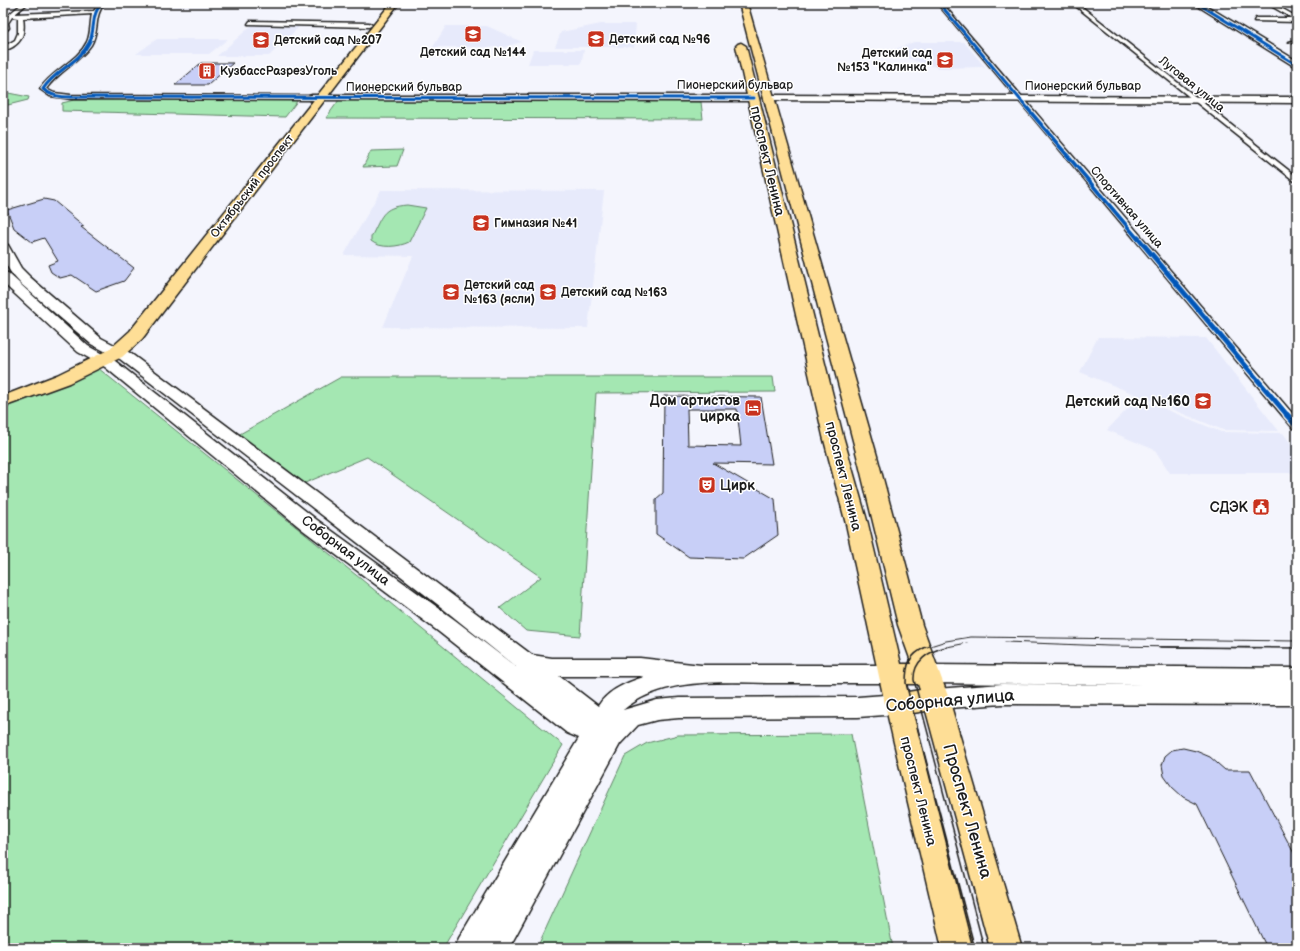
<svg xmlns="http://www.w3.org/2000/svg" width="1300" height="951" viewBox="0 0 1300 951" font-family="'Balsamiq Sans',sans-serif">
<rect width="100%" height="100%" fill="#f4f5fd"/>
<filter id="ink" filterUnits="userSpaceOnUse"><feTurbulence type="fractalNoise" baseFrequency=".025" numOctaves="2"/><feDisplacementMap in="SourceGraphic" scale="8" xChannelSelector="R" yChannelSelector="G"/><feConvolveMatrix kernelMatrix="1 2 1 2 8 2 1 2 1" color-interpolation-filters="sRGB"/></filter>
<g filter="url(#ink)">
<!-- built -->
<path fill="#e7eafb" d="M601,24h35l-2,23h-79l6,-15z
M251,26l48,1 -30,29h-52z
M446,26h41l35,16 -18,5h-71z
M157,39h71l-19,15h-73z
M914,42h50l21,25 -46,1 -52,-16z
M533,50h51l-3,14h-53z
M381,190l223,1 -16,137 -205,-1 30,-71 -69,-1z
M1098,337l108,1 73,93 -56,-1 -143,-58z
M1138,398l83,34 62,1 14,19v21h-127l-15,-23 -48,-20z"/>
<!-- green -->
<path fill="#a4e7b2" stroke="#608267" d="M3,92l26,5 -1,3 -20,5 -5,-2z
M74,100h224l-13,17 -223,-6v-8z
M339,100l362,2 2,17 -377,-1z
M403,150l-6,16 -34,1 8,-16z
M407,205l19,3 -17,34c-10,5 -29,7 -38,-1v-4c11,-20 10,-30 36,-32z
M98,368l263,211 202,166 -120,203h-440v-540z
M341,377h432l2,15 -179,1 -16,243 -54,-5 -26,-23 41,-31 -174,-120 -62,26 -67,-48z
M851,734l42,214h-356l88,-192 22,-13 31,-8z"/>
<!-- building -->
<path fill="#c8cff7" stroke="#1c1c1c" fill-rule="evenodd" d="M201,63h32l-25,22h-33z
M44,199l10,2 30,25 -3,1 53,41 -10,13 -28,10 -24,-16 -12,3 -9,-6 -3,-7 10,-4 -14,-23 -12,4 -18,-14 -7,-18z
M664,396l97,1 11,67 -59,-1 62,36 3,36 -35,24 -54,-2 -33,-23v-35l7,-6zM687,409h50l4,37 -53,-1z
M1183,748l13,3 14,6 15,13h25l47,89v89h-30l-70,-144 -14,-7 -11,-10 -8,-11 -2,-11 3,-9 7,-6z"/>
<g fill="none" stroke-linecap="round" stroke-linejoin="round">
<!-- street casing -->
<g stroke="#1c1c1c" stroke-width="3">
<path id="street" d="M23,3h5l-13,11 79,-3 6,-8h5c-12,13 -5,27 -14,42 -12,18 -33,26 -45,44l8,4 17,2 241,1 3,2 -3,2 -241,-1 -21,-3 -10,-7c12,-19 38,-28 47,-47 4,-9 3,-19 5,-28l-69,4c3,18 -3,28 -20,33v-4l12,-7 3,-7v-15l-6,-1 -4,6 1,5 -6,5c0,-17 8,-20 20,-30z
M937,3h5l355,416v10l-4,-1z
M1072,3h5l220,174v6z
M1266,3h6l25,14v5l-43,-1 2,-3h36z
M250,21l119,2 3,2 -3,2 -121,-3z
M1297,40v4l-8,-2z"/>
</g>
<!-- secondary casing -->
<g stroke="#1c1c1c" stroke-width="3">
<path id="secondary" d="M1193,3h9l95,58v7z
M312,95h442l5,3 -5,3 -445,-1 -2,-2 2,-2z
M769,95l528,2v6l-531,-3 -2,-2z
M3,244l5,1 13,23 10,10 70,60 29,15 402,302 20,3h88l61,7h190l8,3 3,6 -3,6 -8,3c-38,0 -75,0 -113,0 -51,0 -113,-8 -155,27l34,-10 22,-2 179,-1 40,-3 8,3 4,7 -4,7 -8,3 -40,3 -179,1 -22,2 -19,5 -18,19 -111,204h-54l4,-10 120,-200 -12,-5 -128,-101 -136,-102 -198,-163 -27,-15 -75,-69v-11l5,1 80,73 27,15 202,159 138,100 61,47 -75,-60 -321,-248 -29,-15 -70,-60c-13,-14 -18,-20 -18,-40zM559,676h81l4,1c-17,5 -36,13 -46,29z
M928,665l369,3v37l-295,-1 -66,5 -8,-3 -3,-7 3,-7 8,-3 66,-5 139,1 -213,-2 -8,-3 -3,-6 3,-6z"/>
</g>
<!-- primary casing -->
<g stroke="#1c1c1c" stroke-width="3">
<path id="primary" d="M391,3h8l-257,336 -20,18 -53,26 -66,24v-11l54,-21 53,-26 20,-18z
M739,3h8l130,453 45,169 27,74 73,249h-32l-64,-237 -13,2 61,235h-32l-57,-244 -39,-180 -23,-88 -87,-390 2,-2 3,-1 5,3 97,390 25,88 33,140h11l-14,-39 -41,-169zM906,684h12l2,6 -12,2z"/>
</g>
<!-- street -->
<use href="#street" fill="#fff" fill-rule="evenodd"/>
<!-- secondary -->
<use href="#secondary" fill="#fff" fill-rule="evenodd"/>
<!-- primary -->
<use href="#primary" fill="#fede96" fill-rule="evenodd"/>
<!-- tram-far1 -->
<path stroke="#1c1c1c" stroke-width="1" d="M1005,642l104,4 145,2
M924,648l22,-7 25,-4 326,4
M942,648l25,-5"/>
<!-- tram -->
<path stroke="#1c1c1c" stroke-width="1.5" d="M926,647c-17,8 -20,17 -20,36l67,265
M946,647c-17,4 -33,14 -32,33l70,268
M1160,647l137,1"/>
<!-- cycleway-far3 casing -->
<g stroke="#fff" stroke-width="4">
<path id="cycleway-far3" d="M103,3c-13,10 -7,27 -14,40 -10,20 -34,27 -46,46 8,7 17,8 28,8l683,1
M939,3l85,101
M1197,3l100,62"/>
</g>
<!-- cycleway-far2 casing -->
<g stroke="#fff" stroke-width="5">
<path id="cycleway-far2" d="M1023,103l115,136"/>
</g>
<!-- cycleway-far1 casing -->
<g stroke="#fff" stroke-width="7">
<path id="cycleway-far1" d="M1138,238l150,178"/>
</g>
<!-- cycleway casing -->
<g stroke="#fff" stroke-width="9">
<path id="cycleway" d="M1287,415l10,11"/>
</g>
<!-- cycleway-far3 -->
<use href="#cycleway-far3" stroke="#0057b8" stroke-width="3"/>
<!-- cycleway-far2 -->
<use href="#cycleway-far2" stroke="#0057b8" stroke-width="3.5"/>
<!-- cycleway-far1 -->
<use href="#cycleway-far1" stroke="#0057b8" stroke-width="5"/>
<!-- cycleway -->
<use href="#cycleway" stroke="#0057b8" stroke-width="6"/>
</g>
</g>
<!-- icons -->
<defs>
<g id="school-square" transform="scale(0.9)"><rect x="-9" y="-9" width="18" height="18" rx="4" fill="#c8321e" stroke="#fff"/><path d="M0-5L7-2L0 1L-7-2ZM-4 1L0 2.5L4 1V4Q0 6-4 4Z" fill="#fff"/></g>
<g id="building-square" transform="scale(0.9)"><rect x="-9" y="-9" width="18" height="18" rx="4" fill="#c8321e" stroke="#fff"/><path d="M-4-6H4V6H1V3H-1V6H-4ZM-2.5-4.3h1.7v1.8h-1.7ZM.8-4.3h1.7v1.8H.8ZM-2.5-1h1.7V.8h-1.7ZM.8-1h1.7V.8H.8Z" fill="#fff"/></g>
<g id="hotel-square" transform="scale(0.9)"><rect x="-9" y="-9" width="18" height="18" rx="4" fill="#c8321e" stroke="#fff"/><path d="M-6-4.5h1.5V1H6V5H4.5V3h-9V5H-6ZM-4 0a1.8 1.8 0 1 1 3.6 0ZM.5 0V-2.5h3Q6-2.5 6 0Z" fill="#fff"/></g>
<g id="theatre-square" transform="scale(0.9)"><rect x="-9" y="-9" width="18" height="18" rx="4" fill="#c8321e" stroke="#fff"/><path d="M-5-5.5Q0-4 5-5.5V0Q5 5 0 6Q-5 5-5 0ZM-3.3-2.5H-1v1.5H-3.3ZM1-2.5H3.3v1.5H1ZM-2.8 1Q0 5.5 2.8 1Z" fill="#fff"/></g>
<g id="civic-square" transform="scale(0.9)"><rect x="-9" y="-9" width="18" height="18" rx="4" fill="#c8321e" stroke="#fff"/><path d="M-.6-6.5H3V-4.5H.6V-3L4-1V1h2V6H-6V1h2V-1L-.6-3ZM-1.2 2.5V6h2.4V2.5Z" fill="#fff"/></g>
</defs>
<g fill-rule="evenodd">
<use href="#school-square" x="473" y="34"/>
<use href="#school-square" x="596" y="39"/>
<use href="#school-square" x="261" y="40"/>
<use href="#school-square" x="945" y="60"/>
<use href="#building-square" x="207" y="71"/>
<use href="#school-square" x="481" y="223"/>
<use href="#school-square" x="451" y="292"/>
<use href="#school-square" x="548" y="292"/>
<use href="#school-square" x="1203" y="401"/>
<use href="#hotel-square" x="753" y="408"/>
<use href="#theatre-square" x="707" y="485"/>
<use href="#civic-square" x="1261" y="507"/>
</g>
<g text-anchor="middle" stroke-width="3" stroke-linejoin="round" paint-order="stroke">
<!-- far-poi labels -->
<g font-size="12" font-weight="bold" fill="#1c1c1c" stroke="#fff" text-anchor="start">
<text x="609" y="43">Детский сад №96</text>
<text x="274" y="44">Детский сад №207</text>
<text x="473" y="56" text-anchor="middle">Детский сад №144</text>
<text x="932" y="57" text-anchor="end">Детский сад<tspan x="932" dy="14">№153 "Калинка"</tspan></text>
<text x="220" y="75">КузбассРазрезУголь</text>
<text x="494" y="227">Гимназия №41</text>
<text x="464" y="289">Детский сад<tspan x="464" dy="14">№163 (ясли)</tspan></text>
<text x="561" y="296">Детский сад №163</text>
</g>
<!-- far-street labels -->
<g font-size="12" fill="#1c1c1c" stroke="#fff">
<text transform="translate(1192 84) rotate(39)" y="4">Луговая улица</text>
<text x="735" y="89">Пионерский бульвар</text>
<text x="1083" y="90">Пионерский бульвар</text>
<text x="404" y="91">Пионерский бульвар</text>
<text transform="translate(252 186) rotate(-52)" y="4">Октябрьский проспект</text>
<text transform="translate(1127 207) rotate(49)" y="4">Спортивная улица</text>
</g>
<!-- street labels -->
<g font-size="14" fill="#1c1c1c" stroke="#fff">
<text transform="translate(768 161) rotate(77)" y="5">проспект Ленина</text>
<text transform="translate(844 476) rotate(76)" y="5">проспект Ленина</text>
<text transform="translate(346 550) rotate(37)" y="5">Соборная улица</text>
<text transform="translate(919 791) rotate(76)" y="5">проспект Ленина</text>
</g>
<!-- poi labels -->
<g font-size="14" font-weight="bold" fill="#1c1c1c" stroke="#fff" text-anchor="end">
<text x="740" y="405">Дом артистов<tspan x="740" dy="16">цирка</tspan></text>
<text x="1190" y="406">Детский сад №160</text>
<text x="720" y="490" text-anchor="start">Цирк</text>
<text x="1248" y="512">СДЭК</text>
</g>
<!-- near-street labels -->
<g font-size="17" fill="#1c1c1c" stroke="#fff">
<text transform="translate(950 700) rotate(-5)" y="6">Соборная улица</text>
<text transform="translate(968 811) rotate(74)" y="6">Проспект Ленина</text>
</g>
</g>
<!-- margin -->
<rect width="1300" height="951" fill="none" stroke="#fff" stroke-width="16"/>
<rect x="8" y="8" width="1284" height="935" fill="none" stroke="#1c1c1c" stroke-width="1.5" filter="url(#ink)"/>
</svg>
